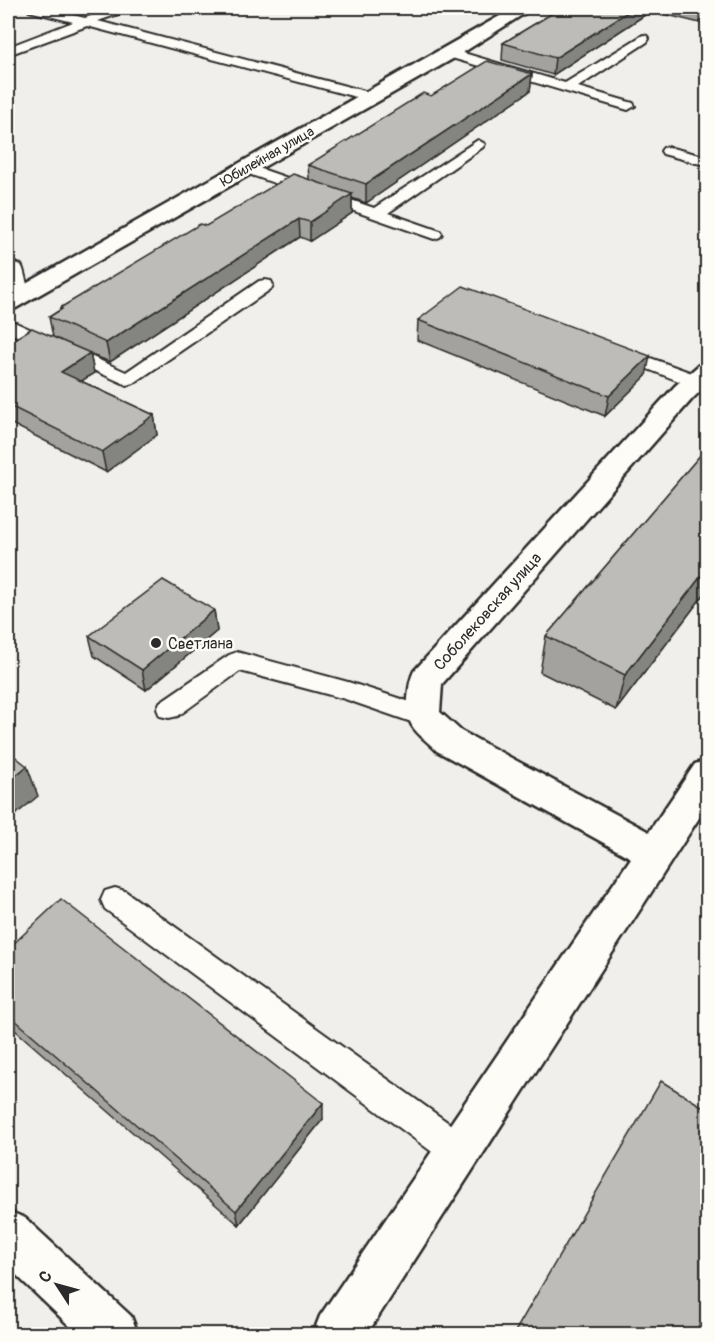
<svg xmlns="http://www.w3.org/2000/svg" width="715" height="1342" viewBox="0 0 715 1342" font-family="Pangolin,sans-serif">
<rect width="100%" height="100%" fill="#f0efeb"/>
<filter id="ink" filterUnits="userSpaceOnUse"><feTurbulence type="fractalNoise" baseFrequency=".0167" numOctaves="2"/><feDisplacementMap in="SourceGraphic" scale="12" xChannelSelector="R" yChannelSelector="G"/><feConvolveMatrix kernelMatrix="1 2 1 2 8 2 1 2 1" color-interpolation-filters="sRGB"/></filter>
<g filter="url(#ink)">
<g fill="none" stroke-linecap="round" stroke-linejoin="round">
<!-- service casing -->
<g stroke="#2b2b2b" stroke-width="4">
<path id="service" d="M8,8h9l-9,5z
M27,8h18l40,10 28,-10h16l-2,3 -29,10 278,73 2,3 -7,4 -284,-75 -79,29v-8l65,-25 -44,-11z
M643,35l4,1 2,3 -2,3 -69,45 55,16 2,3 -7,4 -183,-54 -1,-3 6,-4 115,34z
M478,140l7,4 -2,3 -95,66 52,18 2,3 -2,3 -6,2 -194,-68 -2,-3 2,-3h10l124,43z
M668,147l40,10v9l-45,-12 -2,-3 2,-3z
M8,261l13,4 2,4 7,27 -3,4h-12c-6,-11 -8,-27 -7,-39z
M265,280l6,1 2,4 -2,4 -137,94 -7,2 -119,-53v-11l6,1 112,50 133,-91z
M620,347l83,30 2,4 -2,4h-14l-75,-29 -3,-4 3,-4z
M237,652l111,30 84,27 3,7 -3,7 -9,3 -78,-27 -105,-28 -62,45 -9,2 -9,-2 -3,-7 3,-7 69,-47z
M115,888l10,3 346,248 4,12 -4,12 -12,4 -12,-4 -342,-254 -4,-9 4,-9z"/>
</g>
<!-- minor casing -->
<g stroke="#2b2b2b" stroke-width="5">
<path id="minor" d="M514,8h19l-77,49 -440,251 -8,2v-16z
M708,362v22l-15,14 -251,286 -2,28 21,19 188,101 46,-68 13,-4v44l-341,530h-54l7,-18 311,-458 -194,-107c-19,-19 -32,-23 -29,-52 1,-10 1,-18 6,-28l261,-285 24,-21z
M8,1211l17,7 106,98 7,18h-60l-70,-67z"/>
</g>
<!-- service -->
<use href="#service" fill="#fdfcf7" fill-rule="evenodd"/>
<!-- minor -->
<use href="#minor" fill="#fdfcf7" fill-rule="evenodd"/>
</g>
<!-- wall -->
<path fill="#a3a29e" stroke="#2b2b2b" stroke-width="1.5" d="M561,8h147v17l-57,-14 -98,64 -51,-15 1,-17z
M532,74l-2,17 -164,112 -14,-5v15l-42,28 -10,-4 -190,125 -20,-8 4,19 -13,8 73,34 3,20 -51,37 -98,-50v-79l45,-6 -4,-20 11,-7v-2l146,-82 103,-47 -1,-14 123,-69z
M418,320l228,56 -41,40 -188,-76z
M708,446v143l-92,121 -76,-38 6,-36z
M214,610l3,21 -71,59 -52,-34 -5,-20z
M8,949l315,170 -84,106 -231,-201z"/>
<!-- shaded-wall -->
<path fill="#848481" stroke="#2b2b2b" stroke-width="1.5" d="M634,8h18l-1,3 -98,64 2,-17z
M532,74l-2,17 -164,112v-19z
M352,194v19l-42,28v-19z
M299,219l1,18 -190,125 -4,-19z
M90,353l4,20 -29,19 -4,-20z
M650,356l-4,20 -41,40 4,-20z
M154,415l3,20 -51,37 -4,-20z
M708,567v22l-92,121 9,-35z
M214,610l3,21 -71,59 -4,-20z
M27,766l11,30 -30,25v-39z
M323,1103v16l-84,106 -3,-14z"/>
<!-- building -->
<path fill="#bdbcb8" stroke="#2b2b2b" stroke-width="1.5" d="M561,8h73l-79,50 -52,-15z
M487,61l45,13 -166,110 -58,-19 115,-72 8,3z
M293,174l59,20 -42,28 -11,-3 -193,124 -57,-26 13,-8 -2,-1 140,-84 6,2z
M463,286l187,70 -41,40 -191,-76z
M32,328l58,25 -29,19 93,43 -52,37 -94,-47v-62z
M708,446v121l-83,108 -79,-39z
M163,580l51,30 -72,60 -53,-34z
M8,751l19,15 -19,16z
M61,899l262,204 -87,108 -228,-197v-65z
M661,1081l47,29v197l-14,28h-181z"/>
</g>
<!-- markers -->
<circle fill="#2b2b2b" stroke="#fdfcf7" stroke-width="2" cx="156" cy="643" r="6"/>
<g text-anchor="middle" stroke-width="5" stroke-linejoin="round" paint-order="stroke">
<!-- far-street labels -->
<g font-size="14" fill="#2b2b2b" stroke="#fdfcf7">
<text transform="translate(267 156) rotate(-30)" y="5">Юбилейная улица</text>
</g>
<!-- street labels -->
<g font-size="16" fill="#2b2b2b" stroke="#fdfcf7">
<text transform="translate(487 611) rotate(-48)" y="6">Соболековская улица</text>
</g>
<!-- poi labels -->
<g font-size="16" fill="#2b2b2b" stroke="#fdfcf7" text-anchor="start">
<text x="168" y="649">Светлана</text>
</g>
</g>
<!-- margin -->
<rect width="715" height="1342" fill="none" stroke="#fdfcf7" stroke-width="30"/>
<rect x="15" y="15" width="685" height="1312" fill="none" stroke="#2b2b2b" stroke-width="2" filter="url(#ink)"/>
<!-- north arrow -->
<g transform="translate(57 1285) rotate(306)" stroke="#fdfcf7" stroke-width="4.5" paint-order="stroke">
<path d="M0-4.5L10 22L0 15L-10 22Z" fill="#2b2b2b"/>
<text y="-9" font-size="16" font-weight="bold" text-anchor="middle" fill="#2b2b2b">С</text>
</g>
</svg>
